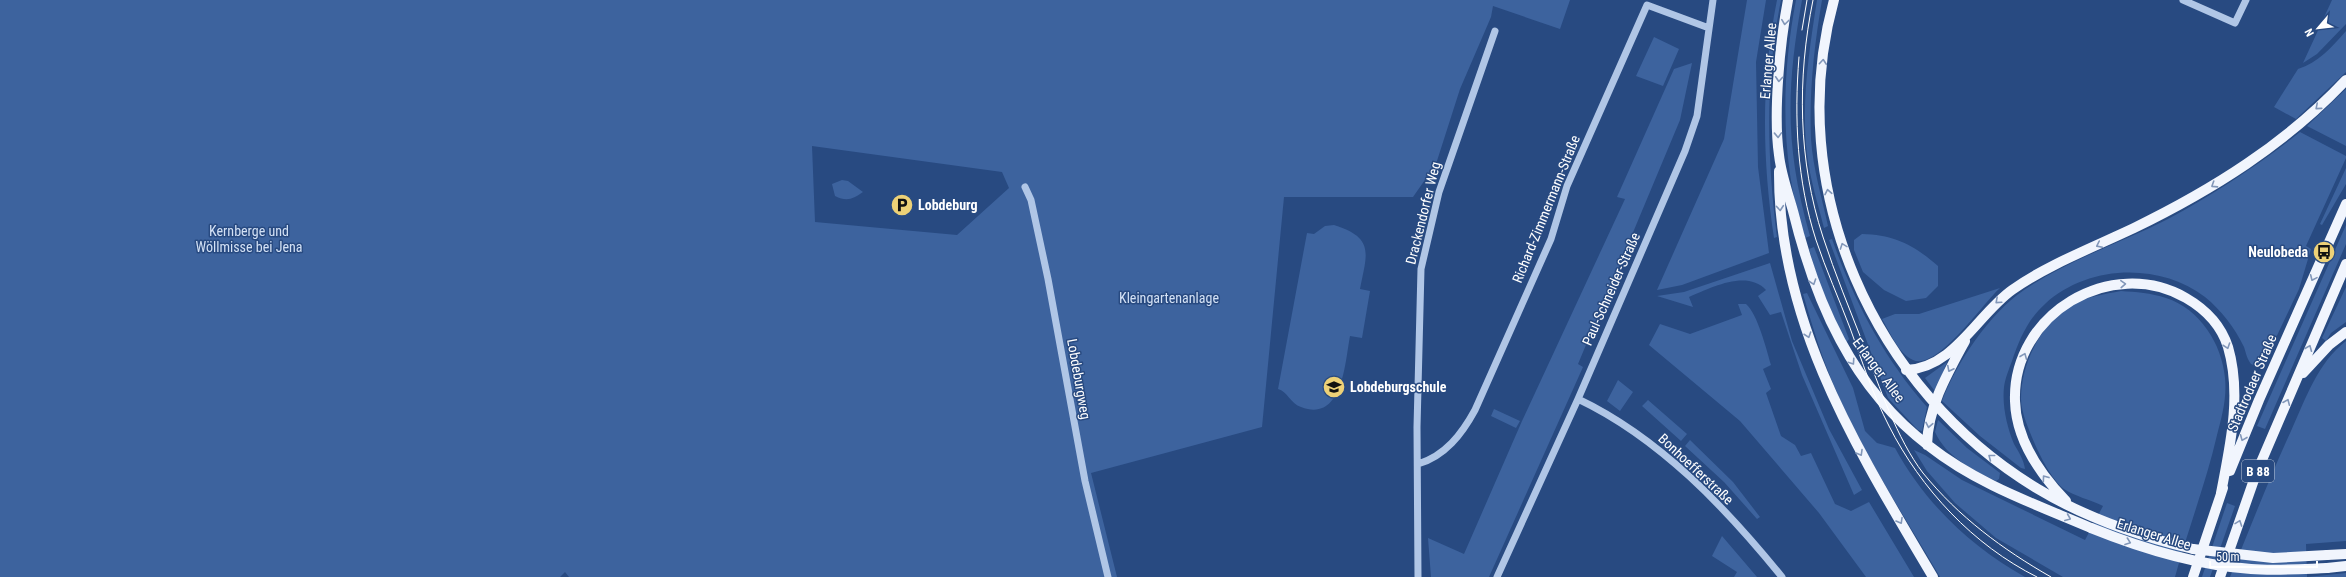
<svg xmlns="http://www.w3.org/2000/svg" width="2346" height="577" viewBox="0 0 2346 577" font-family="'Roboto Condensed',sans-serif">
<rect width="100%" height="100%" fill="#284a81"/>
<!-- green -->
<path fill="#3d639e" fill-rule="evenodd" d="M0,0h1570l-10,29 -67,-23 -2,11 -31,72 -24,75 -23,33h-129l-22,230 -171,46 26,104h-548l-4,-5 -5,5h-560zM812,146l190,26 7,16 -52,47 -142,-13z
M1747,0h19l-10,62 2,105 11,86 -87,32 -25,5 67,-151z
M1777,0h4c-16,79 -14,158 -4,237l-3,1c-12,-80 -13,-159 3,-238z
M1796,0h6c-16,89 -17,148 8,236l-5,2c-25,-75 -24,-160 -9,-238z
M1817,0h5c-8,47 -13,92 -11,139 2,30 11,59 17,87l-4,2c-6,-24 -14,-49 -17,-74 -6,-51 2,-103 10,-154z
M2332,0h14v24l-29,30 -14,9z
M2346,31v41l-50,47 -22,-12 24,-38c20,-6 34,-22 48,-38z
M1654,37l25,12 -16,37 -27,-10z
M1692,63l-12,57 -102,244 5,3 -94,210h-58l-3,-39 36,16 58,-133 103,-222 -8,-2 57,-128z
M2346,89v57l-39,-20z
M2300,132l46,24v2l-40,88 5,3 -12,40 -35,74 -8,3 -5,-2c-4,-5 -5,-11 -7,-17 -9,-19 -23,-37 -39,-50 -46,-35 -118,-32 -160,7 -17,15 -26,36 -33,57 -3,8 -7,18 -8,26 -2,19 3,40 10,57 4,7 10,16 11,25l-4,-1 -41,-32 -38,-35c15,-39 47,-87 82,-111 44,-30 97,-47 144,-71 46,-25 91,-54 132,-87z
M2346,168v16l-24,41 -2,-1z
M842,180l6,1 15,11c-10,7 -16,10 -28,4l-3,-12z
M1334,225c41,13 33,28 26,64l10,2 -8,47 -12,-2c-5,26 -7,87 -49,71 -10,-3 -14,-16 -23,-18l29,-156 7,1 11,-8z
M2346,225v19l-81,185 -8,-3z
M1862,234c33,1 52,11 76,32v20l-12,12 -20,3 -22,-11 -21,-18 -9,-22v-10z
M1832,239c22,62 51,118 95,168l-5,24 -4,-1 -30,-32 -59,-158z
M1814,247l35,92 -3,4 -26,-57 -11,-37z
M1770,263l22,78 37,88 33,61 -8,5 -52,-120 -21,-63 -11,3 -12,-19 8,-6c-19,-21 -56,-2 -77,7l4,10 -36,-11 27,-4z
M2346,287v35l-15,11 -5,8 -4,-3z
M2000,288c-17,15 -63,83 -87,72 -15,-7 -23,-28 -31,-41l13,-5h24z
M2121,291c15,1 30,2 45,7 34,11 56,46 59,80 2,20 -3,38 -8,57 -11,48 -29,94 -42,142h-112l-67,-39 -41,-35 -28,-32 -13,-21 11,5 37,25 123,60 18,-34c-12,-6 -29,-10 -39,-17 -12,-9 -24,-33 -30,-47 -5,-12 -13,-30 -13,-43 0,-36 20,-75 50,-94 14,-8 34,-11 50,-14z
M1807,293l46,95 12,43 12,12 18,5c30,55 75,98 130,129h-85c-35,-60 -74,-119 -102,-182 -15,-33 -25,-67 -35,-101z
M1738,304h8c12,11 20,44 25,61l-8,4 8,20 -5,4 15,43 14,9 6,11 10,-3 24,51 16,7 18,-9 45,75h-48l-47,-64 -79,-92 -91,-76 11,-21 30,10 52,-19z
M2346,341v200l-40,3 1,33 39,-4v4h-116c20,-49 39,-98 61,-146 14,-31 27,-69 55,-90z
M1947,362l-11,28h-2l-9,-12z
M1618,380l15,12 -13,19 -13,-10z
M1648,400l39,34 -6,7 -39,-35z
M1494,409l26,12 -4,7 -25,-12z
M1938,420l29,28 33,25 -1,6 -3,2c-23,-11 -50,-24 -61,-49z
M1690,440l43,42 27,35 -3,2 -33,-37 -39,-36z
M2227,503l8,3 -25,71h-8z
M1722,536l35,41h-23l3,-5 -25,-16z"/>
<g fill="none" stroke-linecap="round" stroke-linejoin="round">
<!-- minor -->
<path stroke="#b0c6e6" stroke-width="7" d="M2183,0l52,23 11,-23
M1025,187l6,13 17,79 37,202 23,96
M1578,399c82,39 148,109 204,178
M1418,464c27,-8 44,-30 57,-54l76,-171 16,-53 80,-181 62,23
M1418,577l-1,-150 4,-158 18,-77 56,-161
M1497,577l81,-178 107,-248 12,-35 16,-116"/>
<!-- major -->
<path stroke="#f1f5fd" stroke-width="10" d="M1788,0c-8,42 -15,113 -9,155 2,19 9,38 14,56 22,90 59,177 136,235 48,38 106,58 162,82
M1834,0c-52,187 40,391 204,489 48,29 101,47 155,60
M1779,171c-1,153 79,279 154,406
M1906,370c48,-2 71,-55 106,-80 35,-25 82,-43 122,-62 78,-38 152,-84 212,-148
M2303,373l26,-28 17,-13
M1927,445c1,-38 20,-71 38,-104
M2230,471l29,-71 87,-196
M2066,501c-26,-27 -50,-61 -51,-100 -3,-87 96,-146 171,-103 19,11 35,27 42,49 14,48 2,99 -7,146
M2327,555l19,-1
M2327,568l19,-2
M2193,577l30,-89
M2220,577l36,-103 90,-210"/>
<!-- tram -->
<path stroke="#fff" stroke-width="1" d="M1813,0c-16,78 -15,161 10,237 12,37 27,73 41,109 15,40 33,93 59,127 36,44 79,76 128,104
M1802,30l5,-30
M1799,57c-5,62 -2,124 17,183 10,30 23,59 34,88 12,33 23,67 39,98 32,63 84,119 148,151"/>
<!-- major-bridge -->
<path stroke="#f1f5fd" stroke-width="10" d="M2091,528c52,21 104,37 160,41 25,2 51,0 76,-1
M2193,549l80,9 54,-3"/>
</g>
<!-- one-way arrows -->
<defs><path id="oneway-chevron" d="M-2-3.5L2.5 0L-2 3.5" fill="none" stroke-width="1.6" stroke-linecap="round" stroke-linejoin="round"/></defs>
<g stroke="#8297b9">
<use href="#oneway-chevron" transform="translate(1785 22) rotate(97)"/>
<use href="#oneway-chevron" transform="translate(1823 62) rotate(-85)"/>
<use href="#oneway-chevron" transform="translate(1779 79) rotate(94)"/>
<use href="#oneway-chevron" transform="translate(2318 107) rotate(139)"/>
<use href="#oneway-chevron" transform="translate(1778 135) rotate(88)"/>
<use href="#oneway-chevron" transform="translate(2214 185) rotate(147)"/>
<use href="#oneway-chevron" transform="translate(1828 192) rotate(-101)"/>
<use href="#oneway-chevron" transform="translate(1780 208) rotate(85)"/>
<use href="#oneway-chevron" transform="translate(2099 245) rotate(154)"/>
<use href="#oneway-chevron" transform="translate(1843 246) rotate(-110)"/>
<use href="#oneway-chevron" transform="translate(2313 278) rotate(114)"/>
<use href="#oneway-chevron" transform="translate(1813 282) rotate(71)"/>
<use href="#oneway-chevron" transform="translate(2123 284) rotate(-3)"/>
<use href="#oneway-chevron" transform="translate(1998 301) rotate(138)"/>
<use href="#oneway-chevron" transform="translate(1808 335) rotate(71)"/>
<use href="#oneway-chevron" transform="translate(2227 346) rotate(71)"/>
<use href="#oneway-chevron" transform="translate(2309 348) rotate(-68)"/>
<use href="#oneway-chevron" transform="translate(2024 356) rotate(-68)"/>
<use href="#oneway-chevron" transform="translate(1852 362) rotate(56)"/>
<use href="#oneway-chevron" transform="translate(1950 369) rotate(117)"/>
<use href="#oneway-chevron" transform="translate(2287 402) rotate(-67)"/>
<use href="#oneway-chevron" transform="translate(1929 425) rotate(101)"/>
<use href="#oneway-chevron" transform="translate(2243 438) rotate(112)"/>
<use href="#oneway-chevron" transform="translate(1860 453) rotate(60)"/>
<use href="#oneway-chevron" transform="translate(1991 457) rotate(-142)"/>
<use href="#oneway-chevron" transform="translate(2045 478) rotate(-126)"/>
<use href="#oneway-chevron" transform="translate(2068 518) rotate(23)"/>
<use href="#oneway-chevron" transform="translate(1900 521) rotate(60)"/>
<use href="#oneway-chevron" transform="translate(2239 523) rotate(-70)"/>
<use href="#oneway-chevron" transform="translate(2128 542) rotate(20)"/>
</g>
<!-- icons -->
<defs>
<g id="parking-disc" transform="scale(1.15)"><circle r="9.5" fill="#edd177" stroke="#284a81"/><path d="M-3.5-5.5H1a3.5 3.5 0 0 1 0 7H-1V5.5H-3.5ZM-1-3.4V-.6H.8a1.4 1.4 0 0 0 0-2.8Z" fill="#111"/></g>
<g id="bus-disc" transform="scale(1.15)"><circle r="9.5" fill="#edd177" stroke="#284a81"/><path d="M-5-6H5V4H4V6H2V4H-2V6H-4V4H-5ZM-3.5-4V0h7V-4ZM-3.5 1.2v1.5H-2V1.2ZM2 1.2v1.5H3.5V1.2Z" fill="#111"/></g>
<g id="school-disc" transform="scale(1.15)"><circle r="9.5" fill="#edd177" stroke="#284a81"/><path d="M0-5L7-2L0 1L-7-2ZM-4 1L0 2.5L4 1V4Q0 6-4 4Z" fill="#111"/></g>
</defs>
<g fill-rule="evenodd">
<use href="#parking-disc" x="902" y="205"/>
<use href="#bus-disc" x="2324" y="252"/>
<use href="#school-disc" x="1334" y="387"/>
</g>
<g text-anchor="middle" stroke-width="3" stroke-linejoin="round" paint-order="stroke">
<!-- shield labels -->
<rect fill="#284a81" stroke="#bec9d9" stroke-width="1" x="2242" y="460" width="32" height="22" rx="3"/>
<g font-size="13" font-weight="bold" fill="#fff">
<text x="2258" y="476">B 88</text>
</g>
<!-- street labels -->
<g font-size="14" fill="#fff" stroke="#284a81">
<text transform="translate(1768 61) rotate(-85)" y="5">Erlanger Allee</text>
<text transform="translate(1546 209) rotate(-68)" y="5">Richard-Zimmermann-Straße</text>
<text transform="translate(1423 213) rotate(-76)" y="5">Drackendorfer Weg</text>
<text transform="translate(1611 289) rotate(-66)" y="5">Paul-Schneider-Straße</text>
<text transform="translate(1879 370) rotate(53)" y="5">Erlanger Allee</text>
<text transform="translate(1079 379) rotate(80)" y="5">Lobdeburgweg</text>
<text transform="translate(2252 383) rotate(-67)" y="5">Stadtrodaer Straße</text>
<text transform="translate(1696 469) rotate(43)" y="5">Bonhoefferstraße</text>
<text transform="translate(2154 534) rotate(17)" y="5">Erlanger Allee</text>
</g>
<!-- poi labels -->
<g font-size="14" font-weight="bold" fill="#fff" stroke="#284a81" text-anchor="start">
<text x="918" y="210">Lobdeburg</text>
<text x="2308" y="257" text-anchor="end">Neulobeda</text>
<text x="1350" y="392">Lobdeburgschule</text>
</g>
<!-- park labels -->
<g font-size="14" fill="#d3e1f5" stroke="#284a81">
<text x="249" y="236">Kernberge und<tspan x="249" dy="16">Wöllmisse bei Jena</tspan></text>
<text x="1169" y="303">Kleingartenanlage</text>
</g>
</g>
<!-- north arrow -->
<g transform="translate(2318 28) rotate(242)" stroke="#284a81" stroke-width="3" paint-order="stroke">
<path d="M0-3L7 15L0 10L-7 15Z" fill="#ffffff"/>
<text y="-6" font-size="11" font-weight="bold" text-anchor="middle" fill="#ffffff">N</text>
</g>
<!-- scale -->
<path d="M2210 561v6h107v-6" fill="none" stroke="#ffffff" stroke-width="2"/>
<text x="2216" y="561" font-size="12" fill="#ffffff" stroke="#284a81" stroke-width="3" paint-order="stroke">50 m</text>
</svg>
